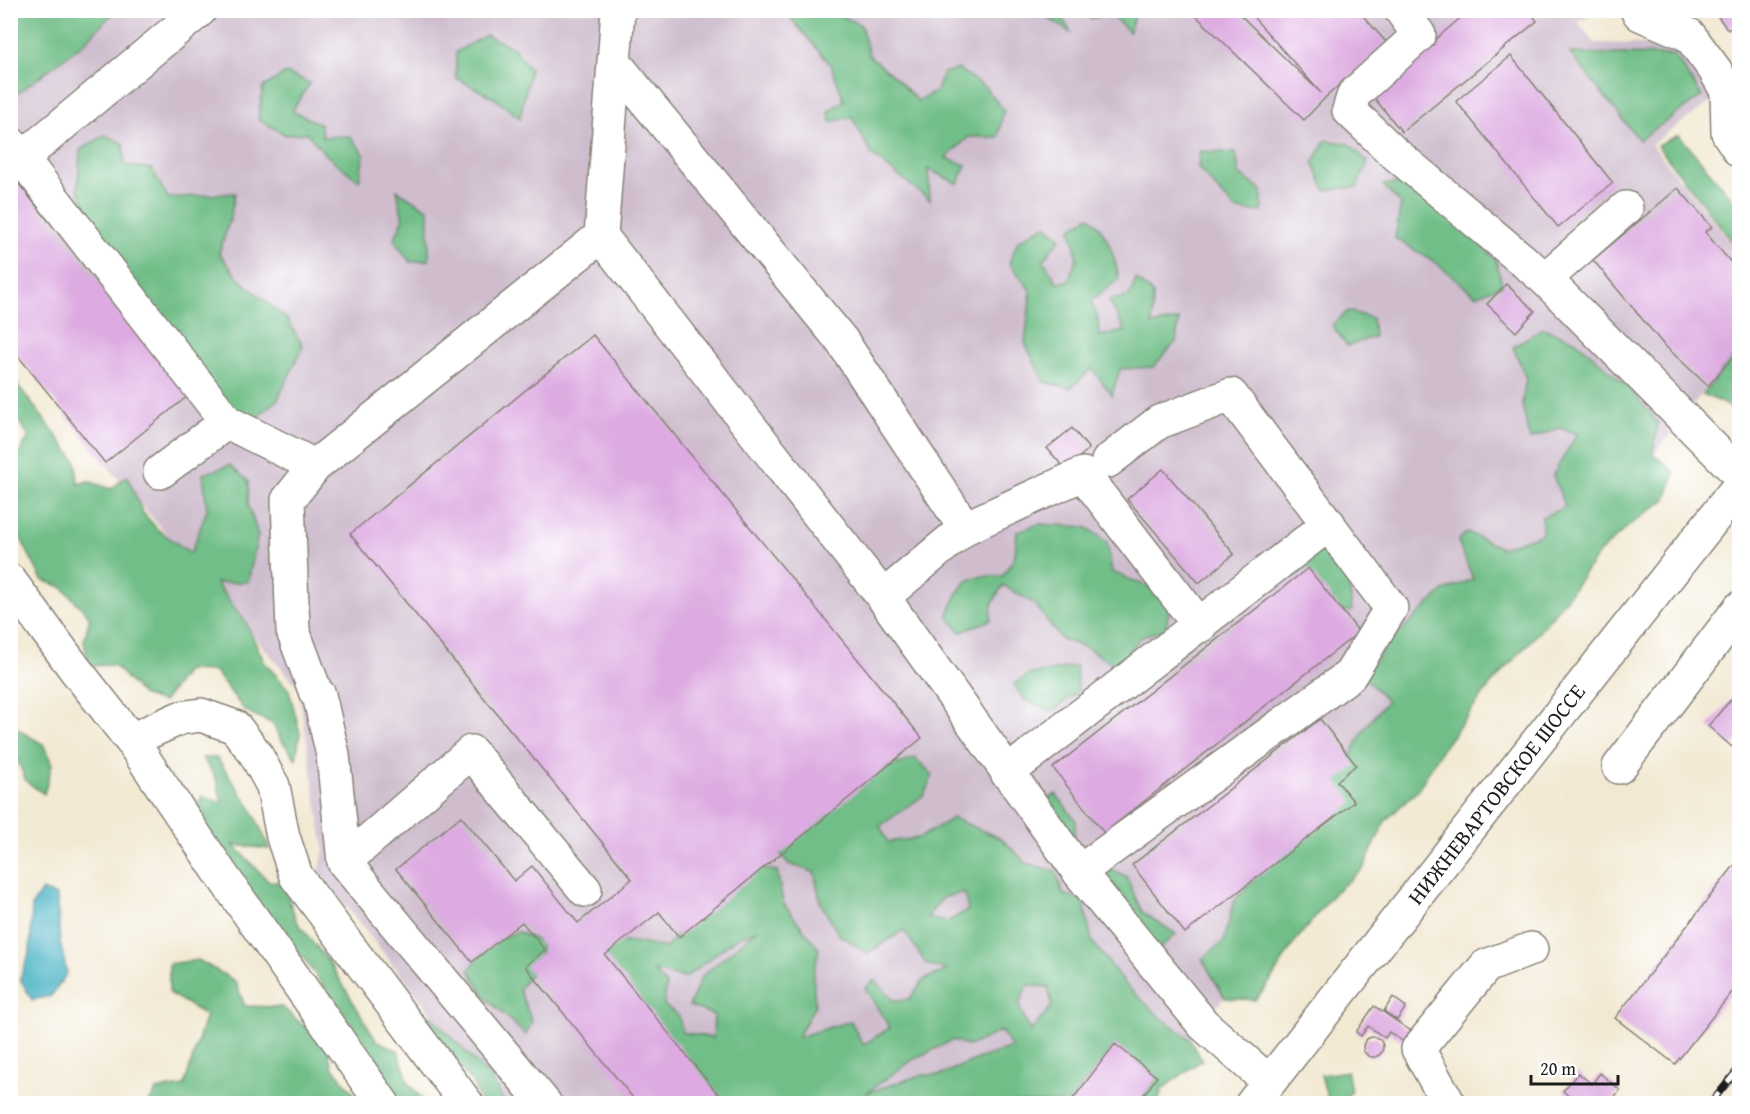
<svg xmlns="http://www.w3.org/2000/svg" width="1750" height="1114" viewBox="0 0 1750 1114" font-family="'Gentium Book Plus',serif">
<rect width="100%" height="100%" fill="#fff"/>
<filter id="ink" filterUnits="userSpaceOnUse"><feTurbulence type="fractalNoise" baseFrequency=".0167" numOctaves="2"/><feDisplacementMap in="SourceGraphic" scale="12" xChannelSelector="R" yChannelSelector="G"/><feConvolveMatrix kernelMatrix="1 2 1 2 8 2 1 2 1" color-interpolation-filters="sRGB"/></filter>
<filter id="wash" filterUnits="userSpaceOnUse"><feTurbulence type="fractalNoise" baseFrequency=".008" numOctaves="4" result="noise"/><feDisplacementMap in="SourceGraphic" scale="24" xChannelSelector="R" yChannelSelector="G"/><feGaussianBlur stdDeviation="1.35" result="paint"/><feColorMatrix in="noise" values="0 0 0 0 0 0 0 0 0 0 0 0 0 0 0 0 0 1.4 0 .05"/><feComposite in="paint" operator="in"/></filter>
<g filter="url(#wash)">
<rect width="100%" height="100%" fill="#f2e9d3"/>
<!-- industrial -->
<path fill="#cfbdce" d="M11,11h1585l-18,12 17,20 86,2 34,54 -64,45 88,108v97l-31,37 -505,638 -46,53 -43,-32 -45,58h-566l-184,-231 5,-23 -26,-162 -193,-224 -94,-117z"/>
<!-- forest -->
<path fill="#71be88" stroke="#466d52" stroke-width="1.5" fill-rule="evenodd" d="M10,11l1,-1 110,1 -7,1 -30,31 -66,50 -7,-2z
M789,11h43l29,14 8,30 28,24 21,22 19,-10 6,-18 15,-4 27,18 19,23 -6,27h-29l-23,21 20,7 -8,19 -30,-15 2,31 -58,-45 -20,-38 -21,5 -3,-11 16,-10 -13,-36 -42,-49z
M1038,11h27l-6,2 13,21z
M1085,11h51l-7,21 -19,-18 -20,5z
M486,35l28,13 16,22 -10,48 -26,-20 -38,-20v-26z
M1570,53l104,2 28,41 -63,44z
M286,73l24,10 -18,28 28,13 3,13 27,-1 14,18 -5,27 -34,-27 -18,-21 -21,2 -28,-16 5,-32z
M105,135l18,8 2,22 27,4 16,29 67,-5 -5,26 -11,34 20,26 48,40 16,27 -25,53 -24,21 -28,-12 -133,-181 -15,-38 2,-39z
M1679,135l60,72v43l-82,-105z
M1326,140l23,4 19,18 -11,25 -32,3 -12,-27z
M1200,151l36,2 3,21 23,16v22l-26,-2 -38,-42z
M1416,180l80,80 6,25 -26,11 -41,-34 -40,-24 6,-34 -18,-19z
M397,190l32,20v50l-19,2 -16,-22 9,-20z
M1089,216c18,15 26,41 30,63l-28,22 7,17 1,18 26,-5 -16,-31 20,-3 7,-18 17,15 -1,31 27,-5 -3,22 -23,25 -33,2 -8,26 -20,-26 -22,19 -26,-6 -19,-39 6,-52 -22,-28 9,-22 27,-16 16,13 -18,22 14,22 11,-1 9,-24 -6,-28z
M1348,311l24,7 2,19 -27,9 -15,-21z
M1542,328l33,12 54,48 29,35 -5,31 22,18 -9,27 -35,25 -32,29 -31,43 -24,30 -55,61 -49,65 -22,38 -32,30 -23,49 -29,24 -40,50 -27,43 -12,14 -30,-2 -23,-39 22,-18 10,-40 88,-95 24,-41 18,-36 23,-28 -24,-25 30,-38 49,-46 31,-13 -15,-38 9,-9 34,16 41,-14v-17l23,-10 -12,-32 24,-41 -17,-6 -30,11 -8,-35 4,-26 -13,-31z
M1739,349v62l-36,-17z
M10,375l66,86 2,23 10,-3 23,8 16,-13 16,37 15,17 33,23 16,-43 -4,-36 27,-9 19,17 -1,22 10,31 -10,47 -32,1 30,40 19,40 24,27 11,43 -4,26 -16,-21 -7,-14 -29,-14 -29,-39 -28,-1 -24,32 -21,-7 -28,-30 -26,1 -4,-25 6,-24 -28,-30 -20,-7 -31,-61v-51l18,-32 -18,-26z
M1040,524l46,3 21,15 5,30 39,16 19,19 -5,23 -23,6 -25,30 -30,-18 -26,-9 -26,-35 -32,-19 -11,19 -1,16 -30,12 -14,-16c17,-36 15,-41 56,-40l12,-20 2,-25z
M1306,550l23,4 20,29 3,28 -29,1 -33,-41z
M1076,666l2,26 -26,19 -28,-11 -10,-16 14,-9z
M10,721l10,10 23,13 9,20 -8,30 -18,-13 -11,-27 -4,-1z
M202,758h15l34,50 19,41 -36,-4 34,36 15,2 14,39 34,43 45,75 22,11 11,33 17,19h-26l-28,-38 -29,-52 -41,-57 -20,-13 -89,-128 9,-18 20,5 -6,-24z
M915,758l18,17 -9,20 -44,31 8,16 31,-4 34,-20 49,21 24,24 30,8 7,23 20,6 9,41 35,45 31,29 32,24 12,21 -40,29 -4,14h-21l20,-26 -42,-32 -46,58h-342l-27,-25 -97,-113 3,-23h29l31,6 21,-26 70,-54 20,3 6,32 36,46 -6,25 2,31 -17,32 53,-16 12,24 27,-17 -25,-40 10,-8 18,20 16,-1 16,-20 23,-9 -22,-6 -22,-34 -36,23 -29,-18 -18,-31 -7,-32 -25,-8 -16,-19 103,-73zM964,892l4,18 -21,12 -20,-4 15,-20zM758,929l-56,47 -13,30 25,9 -1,23 -31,-6 -3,-16 -15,-11 2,-20 -12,-14 31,7 50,-39zM1027,985l21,2 4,19 -22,26 -11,-27zM1001,1031l11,17 -32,10 -40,17h-19l-55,18 48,-34 39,-19 16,6z
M1056,794l20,27 -2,15 -29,-5 -10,-24z
M1093,860l33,16 16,36 34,22 -20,18 -27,-11z
M518,932l23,10 -1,19 -21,28 13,33 -6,13 -39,-36 -18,-29 22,-28z
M198,960l37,21 10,25 37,1 45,39 5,21 30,36 -214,1 9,-14 27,-4 22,-71 -37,-22v-29z
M430,1015l61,63 14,25h-24l-9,-21 -41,-47z
M1347,1071l4,20 -7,9 4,3h-19l-8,-28z"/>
<!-- water -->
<path fill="#45b1c3" stroke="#306670" stroke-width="1.5" d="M42,890l15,6 3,46 7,31 -16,23 -19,4 -12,-21 10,-28 2,-46z"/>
<g id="blocks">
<!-- building -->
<path fill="#ddabe1" d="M1190,10h45l86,83 -74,-83h111l28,32 -61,56 -21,22z
M1470,10h59l8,11 -135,111 -31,-38z
M1695,10h16l-10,8z
M1713,10h27v10l-12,10z
M1511,56l102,127 -55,44 -102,-126z
M10,173l179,222 -84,68 -95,-117z
M1678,188l34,39 -7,5 35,41v76l-32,37 -45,-42 -70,-84z
M1506,284l29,27 -19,21 -29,-28z
M593,335l329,403 -243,199 -20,-25 -54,43 121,149h-88l-113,-138 20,-16 -23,-28 -50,40 -76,-93 65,-53 53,65 18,-15 46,57 54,-44 -282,-345z
M1072,428l17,21 -24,20 -18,-21z
M1163,469l71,85 -35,29 -72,-84z
M1308,568l51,64 -255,201 -51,-65z
M1740,689v48l-8,10 -24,-21z
M1320,719l36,46 -19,16 17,21 -169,131 -53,-68z
M1740,858v124l-65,82 -60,-46z
M1393,997l13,10 -9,13 -13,-9z
M1374,1006l37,25 -7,11 -15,-10 -4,6 -17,-12 -7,10 -5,-4z
M1363 1047a10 10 0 1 1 20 0a10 10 0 1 1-20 0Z
M1115,1044l42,33 -20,27h-68z
M1578,1073l14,11 8,-11 20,17 -11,14h-45l6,-7 -7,-6z"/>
</g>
</g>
<g filter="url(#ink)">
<use href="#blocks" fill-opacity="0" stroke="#878278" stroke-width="1.5"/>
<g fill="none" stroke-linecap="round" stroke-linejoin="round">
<!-- minor casing -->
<g stroke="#878278" stroke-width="36">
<path id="minor" d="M618,10l-17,226 282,361 196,275 124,152 66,58
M1401,10l18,25 -65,59 -5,16 43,41 153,128 195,196
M1637,10l3,4 49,21 26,35 12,21 1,42 12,18
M614,62l228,279 123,187 118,-54 117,152
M10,143l217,279 88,44
M22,158l178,-148
M1545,279l81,-71
M160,472l67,-50
M10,581l65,88 56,71 88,131 164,233
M883,597l82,-69
M131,740l49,-22 21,-3 34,12 20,26 18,33 10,51 13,39 171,228
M1619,767l121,-159
M1007,773l322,-249
M344,862l127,-110 114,138
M1079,872l271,-197 41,-67 -160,-213 -72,27 -51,39
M545,1104l-201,-242 -11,-107 -14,-60 -3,-2 -23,-62 -5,-131 27,-34 286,-230
M1252,1104l488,-619
M1449,1104l-31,-55 68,-83 45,-17"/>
</g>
<!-- minor -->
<use href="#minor" stroke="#fff" stroke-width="33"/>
<!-- rail casing -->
<g stroke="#1c1c1c" stroke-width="7">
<path id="rail" d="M1710,1104l30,-37"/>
</g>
<!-- rail -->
<use href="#rail" stroke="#fff" stroke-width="4.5" stroke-dasharray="14" stroke-linecap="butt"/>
</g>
</g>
<g text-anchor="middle" stroke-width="6" stroke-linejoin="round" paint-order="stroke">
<!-- street labels -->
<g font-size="22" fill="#1c1c1c" stroke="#fff">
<text transform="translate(1496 794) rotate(-52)" y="8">НИЖНЕВАРТОВСКОЕ ШОССЕ</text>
</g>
</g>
<!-- margin -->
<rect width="1750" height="1114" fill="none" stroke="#fff" stroke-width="36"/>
<!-- scale -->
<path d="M1531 1075v9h87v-9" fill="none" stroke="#1c1c1c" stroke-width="3"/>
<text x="1540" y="1075" font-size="18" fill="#1c1c1c" stroke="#ffffff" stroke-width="4.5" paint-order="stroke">20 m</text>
</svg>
